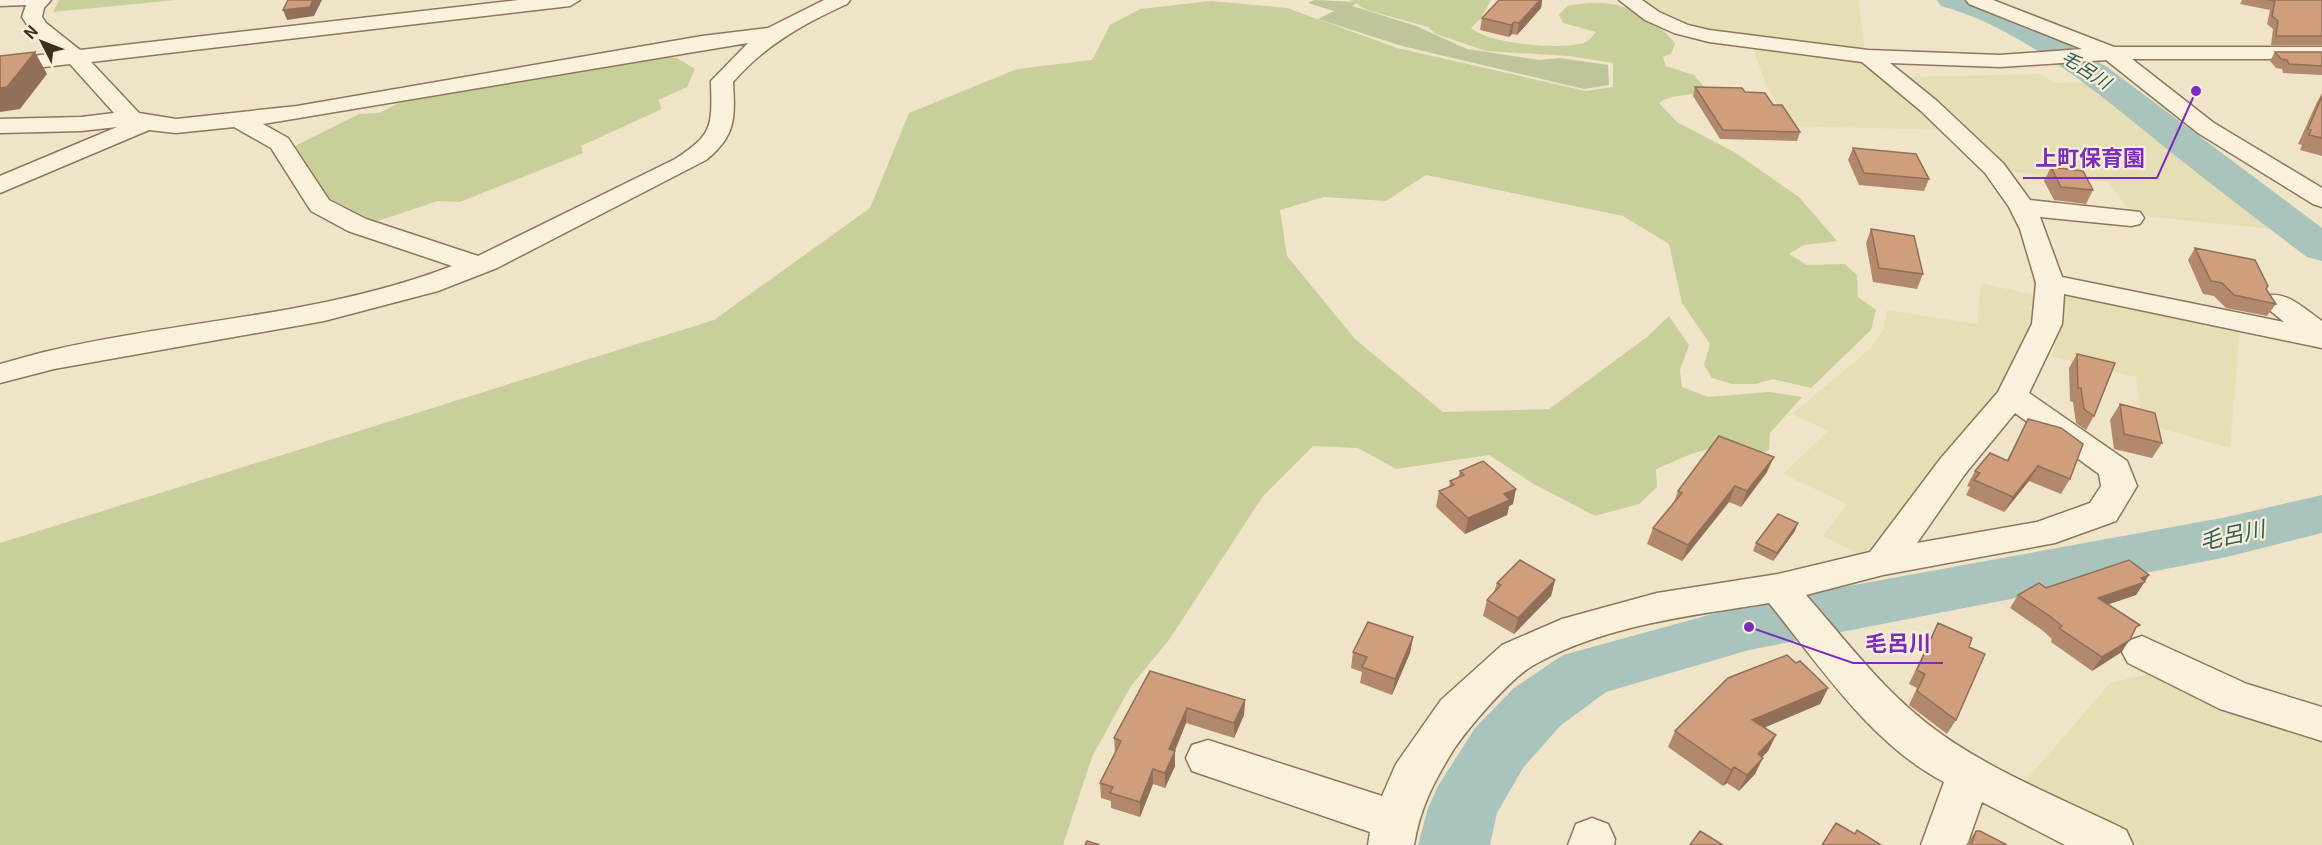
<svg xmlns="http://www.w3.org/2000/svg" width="2322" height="845" viewBox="0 0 2322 845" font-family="Georgia,'Noto Sans JP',serif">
<rect width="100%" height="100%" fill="#f0e4c8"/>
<!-- farmland -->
<path fill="#e6deb5" d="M1638,0h220l7,50 -146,-18 -56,-16z
M1752,46l114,16 81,68 -156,-4 -24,-39z
M2041,74l14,9 35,-1 192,148 -149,-15 -25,-33 -103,-11 -21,-26 -82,-68z
M1981,283l58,13 -6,34 -29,56 -59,66 -50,68 -33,35 -39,-19 24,-32 -64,-30 45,-43 -36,-17 79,-66 13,-19 3,-19 90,14z
M2064,293l176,34 -10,121 -88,-25 -6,-46 -84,-21 8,-31z
M2161,671l161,60v114h-181l-120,-59 89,-103z"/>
<!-- green -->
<path fill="#c9cf9b" d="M59,0h117l-123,12z
M1350,0h141l-10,18 -10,10c18,16 93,23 115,14 4,-2 7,-7 10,-10l-33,-9 -4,-8 8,-9c16,-3 40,-5 56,1 14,5 46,25 52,37l-4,10 -8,3 3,9 28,9 14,16c-16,5 -37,3 -49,12l18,19 57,30 65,45 38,44 -33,4 -15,9 18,11 38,-1 12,11 1,22 18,13 -5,20 -60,58 -38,-9 -18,5h-23l-20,-6 -8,-13 6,-21 -28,-41 -13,-59 -46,-28 -197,-41 -40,26 -62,-4 -44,13 7,46 68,83 88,73 106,-3 98,-72 22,-21 20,29 -9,25 2,17 26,10 61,-5 33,5 -32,36 -1,17 -21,10 -32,-13 -25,7 -35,15 1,18 -18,17 -44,12 -63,-33 -43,-28 -93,14 -38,-21 -45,-2 -50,50 -94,144 -38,46 -39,71 -29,88h-1063v-302l714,-223 156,-112 39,-95 108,-44 75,-9 18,-35 30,-16 71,-8 76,7 110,40 189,43 27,-4v-24l-44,-7 -83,-5 -50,-17 -8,-7 -61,-17z
M654,56l23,2 18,11 -8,18 -29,13 4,9 -81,37 2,7 -123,49 -22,-1 -63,21 -57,-30 -23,-46 64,-32 20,-1 20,-10 143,-29z"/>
<!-- cemetery -->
<path fill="#bfc49a" d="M1314,0l44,2 -6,4 64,20 51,23 72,11 21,-2 48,7 1,20 -25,4 -182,-43 -84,-27 16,-8 -26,-8z"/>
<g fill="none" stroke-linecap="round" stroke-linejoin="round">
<!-- river -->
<path fill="#a9c4bc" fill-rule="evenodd" d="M1937,0h51l27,12 92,55 215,161v33l-15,-4c-44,-33 -87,-66 -130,-100 -66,-53 -152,-129 -236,-151z
M2322,495v38l-95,24 -478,93 -143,42 -46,34 -37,42 -26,45 -7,32h-72l10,-37 10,-22 37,-58 39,-40 49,-33 186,-51 478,-87z"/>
<!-- minor casing -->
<g stroke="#8d765c" stroke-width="3">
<path id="minor" d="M0,0h51l-7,8 -2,9 4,6 34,27 439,-50h61l-10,6 -479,56 48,51 37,6 121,-13 405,-70 66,-8 56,-28h26l-3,4c-44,20 -82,41 -114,78 2,36 3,54 -27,78l-209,108 -59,23 -114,30 -270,48 -54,14v-19l40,-11c136,-33 280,-36 412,-87l-104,-35 -37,-20 -40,-63 -37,-21 -58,6 -27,-3 -149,63v-17l117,-49 -36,4 -81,2v-14l81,-2 33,-4 -44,-49 -70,8v-12l57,-7 -26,-22 -9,-14 4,-12 -26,1zM748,43l-37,38c1,44 3,53 -36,78l-197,97 -112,-37 -37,-19 -41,-62 -25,-14z
M1619,0h23l17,12 29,13 21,5 159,20 132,5 82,-6 -113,-45 -3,-4h27l121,47h208v12h-190l82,64 108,65v19l-9,-3 -115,-71 -92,-73 -106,7 -110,-4 47,38 66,62 27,37 110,12 4,6 -4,6 -9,2 -91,-9 22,60 222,45 -24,-20 5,-6c22,-6 39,13 57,25v27l-258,-54 -2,30 -33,69 98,68 10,25 -21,35 -61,22 -172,32 -77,20c36,41 70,86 112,121 57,49 141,81 208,114l7,15h-68l-83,-43 -15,43h-46l23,-63c-73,-38 -124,-116 -175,-179 -79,13 -166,22 -237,63 -23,14 -63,61 -78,83 -20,32 -34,59 -40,96h-46l2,-13 -178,-61 -6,-13 6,-13 16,-5 174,56 14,-32 45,-64 61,-55 60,-26 95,-26 121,-19 92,-22 71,-94 57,-66 34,-68 4,-41 -16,-54 -11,-22 -24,-34 -64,-62 -59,-49 -153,-20 -35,-9 -29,-13zM2015,413l84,61 2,12 -11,17 -53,19 -120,21 48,-69z
M2142,636l105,48 75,23v34l-102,-32 -92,-46 -6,-11 6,-11z
M1592,818l16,6 7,15 -1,6h-46l8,-21z"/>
</g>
<!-- minor -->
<use href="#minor" fill="#faf1dc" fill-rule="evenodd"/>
</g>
<!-- wall -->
<path fill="#b2896c" d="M1540,0h2l-1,8 -24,27 -5,-1 -3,3 -29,-7 2,-12z
M2242,0h80v45h-51l2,-16 -6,-5 3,-14 -30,-6z
M2275,52h47v23l-39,-2 -1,-4 -6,-1 -6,-7z
M1695,87l50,5 28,13 27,27 -3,9 -77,-2 -27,-43z
M2322,93v63l-22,-6 2,-5 -4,-1 19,-42z
M1853,148l76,31 -5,12 -65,-6 -11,-25z
M2051,167l42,23 -7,14 -32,-4 -10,-19z
M1871,229l52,45 -6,15 -44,-7 -7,-39z
M2195,248l71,41 10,15 -9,12 -41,-8 -12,-12 -11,-2 -15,-34z
M2077,354l17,62 -8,14 -10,-7 -3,-21 -3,-1 -1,-33z
M2120,404l42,39 -10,15 -38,-9 -4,-29z
M2028,419l42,60 -9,15 -32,-13 -25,31 -38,-17 4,-8 -3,-1 8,-15 32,-11 13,-26z
M1460,471l53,33 -4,2 -2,9 -42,19 -29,-27 3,-16 10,-4 1,-6 8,-3z
M1767,472l-26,35 -12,-5 -47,59 -35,-17 6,-16 21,-26 4,-11z
M1795,531l-22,30 -20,-10 3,-8z
M2149,575l-13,20 -28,9 23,32 -11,17 -28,18 -41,-29 1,-3 -10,-9 -32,-22 8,-13z
M1555,580l-4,16 -37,38 -31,-18 4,-16 7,-8 3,-9z
M1938,623l31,24 -13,73 -9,14 -38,-29 8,-17 -8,-4 22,-47z
M1413,637l-3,16 -18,42 -32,-12 2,-11 -11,-4 2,-16z
M1796,663l32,25 -8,16 -56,23 12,8 -8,16 -6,6 -7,17 -16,17 -12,-8 -4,3 -55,-39 7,-16z
M1150,671l95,29 -1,15 -10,23 -48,-15 -11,28v15l-10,22 -12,-4 -13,33 -29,-9v-7l-10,-3 -1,-15 15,-30 -1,-15z
M1976,831l31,14h-41z"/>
<!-- shaded-wall -->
<path fill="#916f58" d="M313,0h9l-8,16 -27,4 -4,-10z
M1540,0h2l-1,8 -24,27 2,-12z
M1514,22l-2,12 -3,3 2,-12z
M35,52l12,22 -27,35 -20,3v-24z
M1774,457l-7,15 -26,35 6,-16z
M2038,466l-9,15 -25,31 9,-15z
M1735,486l-6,16 -47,59 6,-16z
M1516,489l-3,15 -4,2 -2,9 -42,19 3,-16 36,-24z
M1798,523l-3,8 -22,30 4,-8z
M2149,575l-13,20 -47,16 9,-13z
M1555,580l-4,16 -37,38 4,-16z
M1413,637l-3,16 -18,42 3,-16z
M2130,640l-10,13 -28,18 10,-14z
M1828,688l-8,16 -75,32 7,-16z
M1245,700l-1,15 -10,23v-15z
M1187,708l-1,15 -17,41v-15z
M1776,735l-8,16 -18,19 8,-16z
M1175,751v15l-10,22v-15z
M1763,758l-8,16 -16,17 8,-16z
M1734,767l-7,16 -4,3 8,-16z
M1153,769v15l-13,33v-15z"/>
<!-- building -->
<path fill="#cf9f7d" stroke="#916f58" stroke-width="1.5" d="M288,0h25l-3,7 -27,3z
M1499,0h41l-21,23 -5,-1 -3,3 -29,-7z
M2268,0h54v36h-46l2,-15 -6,-5 3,-15z
M35,52l-28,35 -7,1v-32z
M2275,52h47v14l-33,-2 -2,-4 -6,-1z
M1695,87l47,1 3,4 20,1 8,12h9l18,27 -77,-2z
M2322,96v42l-13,-3 2,-5 -3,-1z
M1853,148l63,6 13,25 -65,-6z
M2051,167l32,4 10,19 -32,-3z
M1871,229l43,7 9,38 -44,-6z
M2195,248l60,12 13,26 -2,3 10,15 -42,-9 -12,-12 -11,-2z
M2077,354l38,9 -21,53 -10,-7 -3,-21h-3z
M2120,404l35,9 7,30 -38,-9z
M2028,419l33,9 22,16 -13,35 -32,-13 -25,31 -39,-17 6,-7 -5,-2 15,-18 18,8z
M1719,436l55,21 -27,34 -12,-5 -47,59 -35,-17 29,-35 -4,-2z
M1483,461l33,28 -12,5 6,6 -42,18 -29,-27 15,-6 -4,-4 14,-6 -4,-4z
M1778,514l20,9 -21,30 -21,-10z
M1520,560l35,20 -37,38 -31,-18 14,-15 -4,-2z
M2129,560l20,15 -8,3 4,4 -47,16 42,27 -4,2 -6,13 -28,17 -43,-29 3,-2 -11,-9 -33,-22 21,-12 7,5z
M1368,622l45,15 -18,42 -33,-12 5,-10 -14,-5z
M1938,623l34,15 -3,9 16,7 -29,66 -39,-29 8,-17 -8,-4z
M1787,655l9,8 4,-2 28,27 -76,32 24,15 -18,19 5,4 -16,17 -13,-8 -3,3 -56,-39 53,-53z
M1150,671l95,29 -11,23 -47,-15 -18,41 6,2 -10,22 -12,-4 -13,33 -30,-9 3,-6 -13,-4 21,-42 -7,-3z
M1836,823l19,11 2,-4 24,15h-59z
M1700,831l23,14h-33z
M1976,831h4l27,14h-36z
M1087,841l13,4h-15z"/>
<g text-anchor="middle" stroke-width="4.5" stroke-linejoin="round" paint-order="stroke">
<!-- far-water labels -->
<g font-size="18" font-style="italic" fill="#2f5d5a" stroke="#f7eed8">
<text transform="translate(2086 70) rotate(33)" y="6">毛呂川</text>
</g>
<!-- water labels -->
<g font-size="22" font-style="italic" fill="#2f5d5a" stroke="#f7eed8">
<text transform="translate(2232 535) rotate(-12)" y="8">毛呂川</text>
</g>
</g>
<!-- callouts -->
<path fill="none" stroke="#7b2cbf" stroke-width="2" d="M2196 91L2157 178H2023M1749 627L1853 663H1943"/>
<g fill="#7b2cbf" stroke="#f7eed8" stroke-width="2">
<circle cx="2196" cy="91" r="6"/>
<circle cx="1749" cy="627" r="6"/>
</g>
<g font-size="22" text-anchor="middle" font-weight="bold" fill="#7b2cbf" stroke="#f7eed8" stroke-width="4.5" stroke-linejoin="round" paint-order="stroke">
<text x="2090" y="166">上町保育園</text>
<text x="1898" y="651">毛呂川</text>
</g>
<!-- north arrow -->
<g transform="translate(42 42) rotate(312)" stroke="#f7eed8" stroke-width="4.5" paint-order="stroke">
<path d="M0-4.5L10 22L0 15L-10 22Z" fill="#3d2e20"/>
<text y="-9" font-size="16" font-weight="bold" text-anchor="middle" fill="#3d2e20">N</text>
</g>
</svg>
